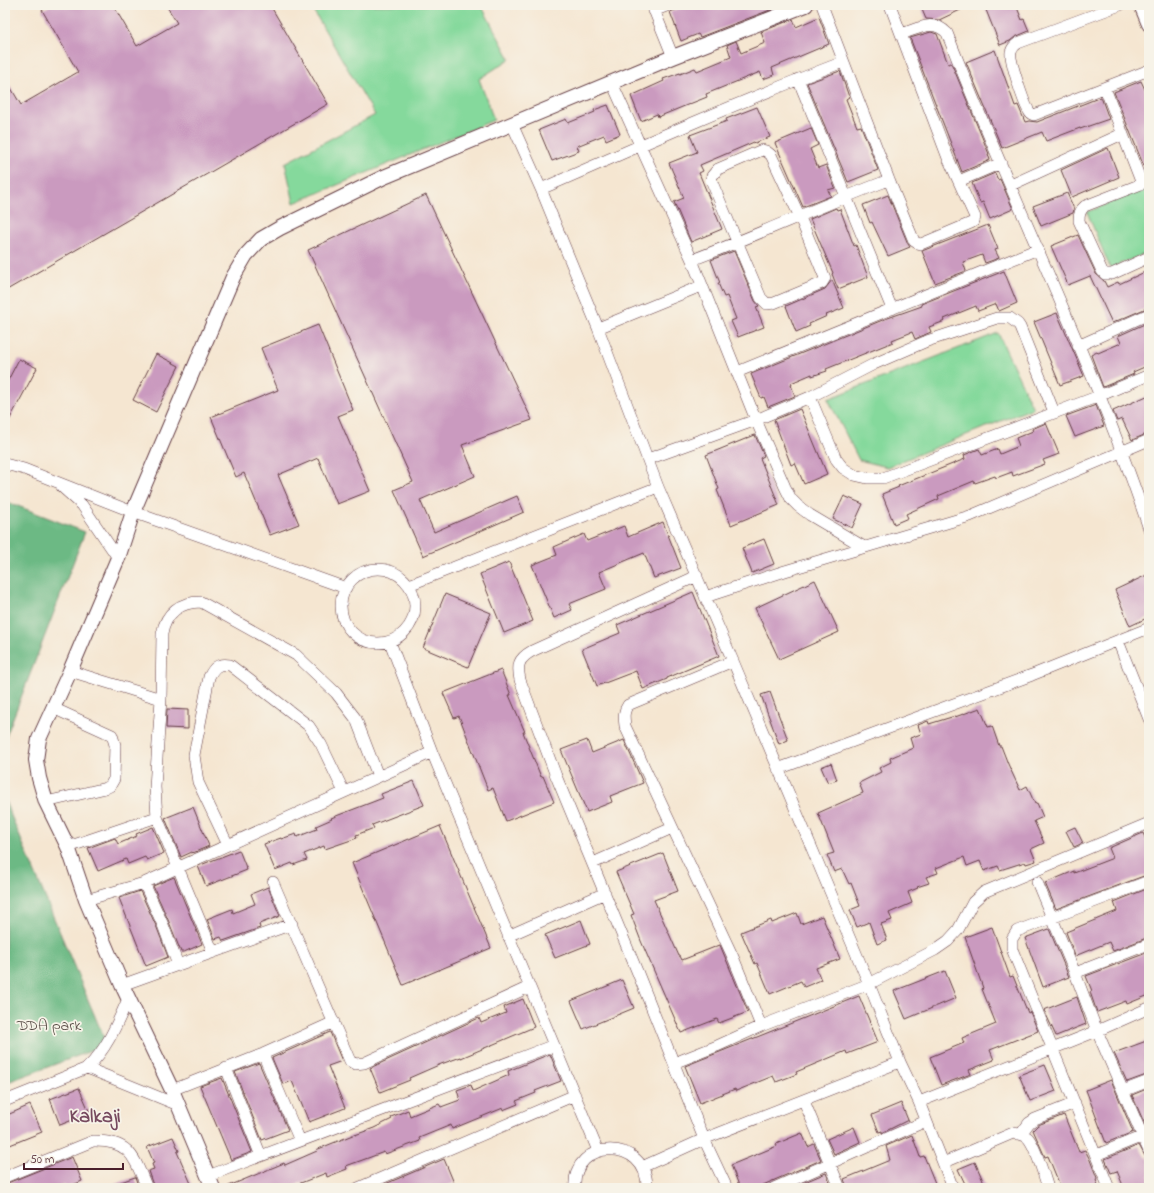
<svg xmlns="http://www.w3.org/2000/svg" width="1154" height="1193" viewBox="0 0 1154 1193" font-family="'Indie Flower',sans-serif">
<rect width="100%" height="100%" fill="#f7f3e8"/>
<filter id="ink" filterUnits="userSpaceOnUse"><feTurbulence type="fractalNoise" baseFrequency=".025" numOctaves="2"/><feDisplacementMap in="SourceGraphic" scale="8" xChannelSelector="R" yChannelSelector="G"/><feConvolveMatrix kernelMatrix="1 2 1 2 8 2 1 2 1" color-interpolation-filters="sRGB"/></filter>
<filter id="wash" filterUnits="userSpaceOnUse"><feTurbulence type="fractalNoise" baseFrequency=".012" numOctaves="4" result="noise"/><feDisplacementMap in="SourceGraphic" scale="16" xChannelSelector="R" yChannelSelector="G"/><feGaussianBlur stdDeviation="0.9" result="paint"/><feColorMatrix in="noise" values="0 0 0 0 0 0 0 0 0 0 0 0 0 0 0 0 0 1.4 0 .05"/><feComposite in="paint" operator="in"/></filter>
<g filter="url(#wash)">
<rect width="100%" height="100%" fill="#f5e6d1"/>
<!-- green -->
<path fill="#85d99c" stroke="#687c64" d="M310,5h171l29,54 -31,20 15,41 -200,83 -9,-40 90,-48z
M1149,187v65l-39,16 -23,-56z
M998,333l35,75 -146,59 -28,-7 -31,-61z"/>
<!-- forest -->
<path fill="#6cb984" stroke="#5b6c58" d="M5,501l80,31 -80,207z
M5,801l102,244 -102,38z"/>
<g id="blocks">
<!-- building -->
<path fill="#ca9abf" d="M51,5h62l24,41 40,-23 -11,-18h104l58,99 -323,187v-213l16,27 57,-33 -36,-62z
M687,5h96l-83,32 -2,-3 -17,7 -11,-29z
M920,5h51l-32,15 -13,-1z
M984,5h32l6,15 2,-1 5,12 -14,6 -5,4 -10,4z
M819,17l10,27 -57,24 2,7 -11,4 -3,-7 -54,22 1,3 -15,6 -34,14 -1,-3 -16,7 -10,-25 33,-15 -1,-2 17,-6v1l15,-6 2,3 34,-14 -4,-12 9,-4 5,12 24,-10 -4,-11 32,-13 3,8z
M931,32l6,2 11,30 3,-1 2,4 36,87h-1l2,6 -28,12 -52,-134z
M995,50l20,56 3,-1 7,17 4,-1 8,1 64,-25 8,22 -29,10v-1l-34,13 -4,-9 -40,16 -36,-86z
M840,71l9,26 -3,2 11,28 4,-1 17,44 -30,12 -41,-99z
M1141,81l8,17v76h-2l-33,-82z
M608,105l12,29 -14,6 -2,-5 -27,11 2,5 -27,10 -13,-31 27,-11 2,4 27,-11 -1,-2z
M757,107l13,30 -15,6 -1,-1 -54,23 3,6 -4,2 23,56 -31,13 -17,-40 10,-4 -15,-35 28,-11 -7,-17 37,-14 -1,-2z
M811,128l7,17 -8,4 8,19 8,-3 9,23 -7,2 3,6 -28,11 -28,-64z
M1108,148l11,29 -47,20 -11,-27z
M995,173l3,7 2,-1 13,30 -23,10 -7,-17 -3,1 -8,-20z
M1067,193l7,16 -1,4 -32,13 -8,-20z
M426,195l106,225 -70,25 13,31 -55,24 14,32 83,-36 7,16 -101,44 -29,-66 19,-8 -105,-232z
M888,195l20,49 2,3 -22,9 -16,-34 -2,1 -7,-18z
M836,208l1,2 3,-1 14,37 2,-1 12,32 -30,12 -6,-15 1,-1 -23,-54z
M988,225l10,24 -3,1 4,8 -14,5 -3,-8 -19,7 3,9 -31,12 -13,-32z
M1078,235l18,39 8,7 3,6 11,-5 1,2 30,-14v37l-37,16 -22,-47 -22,9 -17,-39z
M734,251l21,50 4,5 -3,1 8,20 -26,10 -7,-16 5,-2 -9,-23 -3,1 -6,-14h2l-9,-23z
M1004,271l13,32 -18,8 -3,-7 -18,7 -2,-5 -32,13 1,2 -16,6 2,5 -16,7 -3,-7 -20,8 1,2 -67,27 1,2 -15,5v-2l-21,9 1,2h-1l4,11 -27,11 -4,-10 -3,1 -10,-24 134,-55 37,-13 -1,-2z
M832,280l12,28 -18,7 1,1 -18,8 1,2 -14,6 -10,-26 39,-17z
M1057,313l27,63 -24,9 -26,-63z
M1149,322v43l-16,7 1,2 -31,13 -12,-32 6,-3 1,1 23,-10 -3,-7z
M318,325l35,85 -15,6 32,75 -33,13 -19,-46 -40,17 21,49 -29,11 -26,-62 -8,4 -25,-60 67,-27 -17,-42z
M156,354l23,12 -23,46 -23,-12z
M19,359l18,9 -32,60v-42z
M1149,395v38l-17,7 -10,-21 -5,2 -4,-10z
M1096,405l8,21 -29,11 -9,-21z
M800,409l27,65 -23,10 -9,-21 -4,2 -17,-45z
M1046,423l13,31 -16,6 2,4 -32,12 -1,-4 -16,6 -1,-2 -20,7 -1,-2 -36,15 1,3 -33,15 2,4 -14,6 -12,-30 17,-7 -1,-1 67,-27 -1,-4 15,-6 3,6 16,-6 2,5 19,-8 -3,-8 17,-7 -1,-2z
M755,435l9,21 -4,2 19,47 -48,20 -14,-35 2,-1 -13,-34z
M844,496l19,8 -11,24 -19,-9z
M663,522l18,46 -27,10 -10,-25 -45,19 7,17 -37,15 3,6 -18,8 -22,-53 25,-10 -3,-8 30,-13 3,7 37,-15 4,11z
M764,539l10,25 -22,9 -10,-25z
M509,562l24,59 -29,12 -24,-59z
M1149,574v43l-19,9 -15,-36z
M815,580l24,52 -60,27 -24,-51z
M693,592l26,64 -52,22v1l-24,10 -7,-18 -39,15 -15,-37 38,-16 -3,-8z
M445,594l46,19 -23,54 -45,-19z
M501,670l10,25h-2l16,37h-2l18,45 2,-1 11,26 -48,19 -13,-33 -5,2 -29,-74 -5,2 -11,-25z
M770,692l18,48 -9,4 -18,-49z
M980,708l8,19 4,-1 7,20h2l7,18 12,26 7,-4 8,18 2,-1 6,14 -9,4 10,22 -13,6 5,12 -10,3 -1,-2 -25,8 -2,-4 -14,5 -4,-10 -13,5 -3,-9 -28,11 2,5 -12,4 3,6 -12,4 1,1 -10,4 4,11 -23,10 3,7 -11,4 6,16 -10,4 -8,-22 -12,5 -7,-17 10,-4 -9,-23 -2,1 -7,-15 -8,3 -7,-17 7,-2 -16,-40 45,-20 -4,-10 22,-11 -2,-4 12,-6 -1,-4 23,-10 -3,-10 11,-4 -3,-9 10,-4 1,3 26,-8v1z
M167,709l21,1v19l-22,-1z
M587,740l5,13 32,-13 19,43 -33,13 2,6 -25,10 -26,-62z
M831,763l6,17 -9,3 -7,-16z
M414,781l10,24 -52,20 2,3 -18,7 1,3 -32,11 -1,-3 -20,8 3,6 -14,5 -1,-2 -17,7 -11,-26 17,-6v1l15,-5 1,3 20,-8 -1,-3 16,-7 -1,-1 52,-20 -2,-4z
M193,807l16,39 -16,7 -1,-1 -11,5 -16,-39z
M440,826l51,122 -88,37 -51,-122z
M153,827l11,26 -17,7 -2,-3 -17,7 -2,-5 -28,12 -10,-23 27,-10 3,6 19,-8 -1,-2z
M1075,827l8,16 -9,4 -8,-16z
M1143,833l6,14v27l-93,35 -11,-26 29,-12v2l39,-15 -4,-10z
M239,850l8,20 -41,16 -8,-20z
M663,853l15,38 -24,9 25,56h1l2,4 38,-15 28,67 -29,11 -2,-4 -36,14 -40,-92 -10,-26 3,-1 -18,-42z
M174,877l28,67 -18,8h-3l-12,-30 -16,-36z
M268,887l12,29 -21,8 1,4 -37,13 -2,-4 -6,2 -8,-20 25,-10 1,4 22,-9 -4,-10z
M1149,888v49l-36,14 -4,-9 -34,14 -9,-24 51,-21 -3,-9z
M140,891l17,37 11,29 -22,9 -27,-68z
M797,913l4,11 21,-8 18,43 -24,9 5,12 -17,7 -3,-6 -31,13 -13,-31 -2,1 -14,-32 30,-12 1,3z
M581,920l9,24 -35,14 -10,-23z
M992,927l18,50 3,-1 15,37 2,-1 8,19 -48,19 4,10 -25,10 2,4 -30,11 -11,-28 34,-14 -2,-5 34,-14 -14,-35 1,-1 -18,-51z
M1049,929l20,48 -26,10 -18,-49z
M1149,952v43l-22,9 -1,-3 -29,11 -7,-20 2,-1 -6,-15z
M945,971l11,27 -50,21 -12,-28z
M622,980l12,28 -51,21 -12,-28z
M859,996l19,46 -31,12 -1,-3 -50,21 1,2 -21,8 -3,-6 -37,15 -1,-2 -35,14 -15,-37z
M1077,997l9,27 -30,12 -12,-26z
M523,999l11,28 -73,31v-1l-20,7 -32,14 1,2 -30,12 -10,-24 109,-50 2,5 25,-10 -2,-6z
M330,1032l12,29 -14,5 17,42 -36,14 -17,-41 -9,3 -11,-26z
M1149,1040v34l-22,8 -13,-29z
M550,1054l11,27 -26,10 1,2 -20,8 2,3 -15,6v-2l-51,21 -1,-4 -32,13 1,3 -35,13 -1,-2 -16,6 -22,8 1,3 -20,8 -1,-4 -33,13 1,2h-70l60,-25 1,2 32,-14 -1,-1 39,-16v1l19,-7 18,-9 -1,-2 17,-7 2,6 29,-12 2,3 19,-7 -3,-10 14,-5 2,6 36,-16 -1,-4z
M259,1063l29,67 -26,10 -27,-68z
M1045,1065l11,26 -26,10 -11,-26z
M222,1078l30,74 -21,8 -31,-74z
M1111,1080l22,52 -27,11 -20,-53z
M79,1088l11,25 -30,12 -10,-26z
M1149,1088v39h-3l-14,-32z
M901,1103l7,17 -26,13v-2l-3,1 -7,-17z
M30,1105l12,27 -37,15v-31z
M1064,1115l15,37 6,-2 5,10 7,18 -1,2 3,8h-38l-13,-32 -3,1 -12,-27 5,-5z
M854,1127l6,15 -26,12 -7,-15z
M802,1133l6,14 6,-3 7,16 -65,28h-16l-9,-23 46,-19 -1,-2z
M912,1135l8,22 4,-1 13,32h-90l-3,-9 46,-19 -4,-14z
M173,1137l6,14 -2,1 16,36h-39l-6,-17 6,-2 -2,-5 2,-1 -7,-16z
M1139,1145l6,11 4,2v30h-25l-7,-17 -6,2 -6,-14z
M72,1157l10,24 -16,7 -2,-4 -9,4h-50v-4z
M444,1159l10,24 -12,5h-66z
M975,1162l11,26h-19l-9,-19z
M826,1173l6,15h-39v-1z
M135,1177l4,11h-32v-1z"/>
</g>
</g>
<g filter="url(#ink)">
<use href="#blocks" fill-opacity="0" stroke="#643d44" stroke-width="1"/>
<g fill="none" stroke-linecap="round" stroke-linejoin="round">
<!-- minor casing -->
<g stroke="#643d44" stroke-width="12">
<path id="minor" d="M652,5l21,52
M822,5l67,175 25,61 3,2 4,1 50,-21 3,-2 1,-4 -27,-59 -58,-153
M1120,5l-102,38c-3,2 -6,5 -7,9 -2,7 13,52 18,59 1,3 2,3 5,4l115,-45
M654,11l15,-6
M901,34c17,-5 32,-16 46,-1 64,166 146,327 202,496
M798,79l94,230
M612,83l80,177 64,160 29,67 6,12 7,7 12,9 54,32
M1105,88l37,96
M512,124l29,65 57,139 60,159 75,174 136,323 31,78 19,40 34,86
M762,150l4,1 5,4 28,60 26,63 -3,5 -48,20 -7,1 -6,-6 -50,-118 1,-4 6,-7z
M959,181l42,-18
M1149,181l-64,25c-5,4 -6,8 -6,15l23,50 3,3h7l37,-17
M1011,185l111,-51
M541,189c100,-44 200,-88 302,-127
M692,260c66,-25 130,-55 197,-80
M598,328l103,-42
M1078,346l71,-32
M737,372l301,-123
M810,397l26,62 7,9 11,7 13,3h16l216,-82 50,-21
M648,459l108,-39 54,-23 64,-33 53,-23 70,-23h13l8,6 2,3 34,85
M5,464l19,5 109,43 213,76
M62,487l20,18 36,53
M341 606a37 37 0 1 1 74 0a37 37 0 1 1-74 0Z
M697,576l-165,75c-14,8 -15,14 -12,29l36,96 81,195 67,168 23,49
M409,585l249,-98
M705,597l80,-26 185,-55 179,-76
M1118,641l31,78
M390,642l42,110 166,399
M733,661l-105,44c-5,7 -4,12 -3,21l108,231 28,69
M70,671l91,28
M778,769l254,-94 117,-47
M46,802l60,-14 4,-2 4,-7 1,-34 -3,-10 -59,-27
M228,845l-30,-63 -4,-27 15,-78c5,-10 9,-14 21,-12l79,61 12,18 23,48
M68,847l89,-30
M593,863l79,-35
M273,882l77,179 5,3 9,-1 165,-76
M1037,882l38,91 22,58 52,120
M144,883l19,42 15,40
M86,900l58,-17 269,-122 19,-9
M508,936l97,-43
M213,952l-56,-135 -2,-30 6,-88 1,-65c4,-22 18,-32 39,-32l95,53 40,38 20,26 22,57
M1075,973l74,-29
M122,985l170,-61
M263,1054l37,87
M674,1063l43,-17 44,-20 108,-42 66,-34 13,-9 10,-11 15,-28 11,-10 165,-69
M87,1068l91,37
M226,1068l35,88
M172,1090l91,-36 71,-32
M1123,1091l26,-10
M5,1101l82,-33c20,-19 30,-44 41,-69
M804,1101l36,87
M919,1102l178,-71 52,-23
M1021,1134l8,-11 6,-4 40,-16
M1096,1155l52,-21
M943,1163l70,-30c6,1 11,1 15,5 8,9 16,38 20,50
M642,1167l62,-28 196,-77
M208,1176l346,-131
M5,1177l88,-36c38,-1 41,17 54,47
M358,1188l217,-93
M575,1188c-4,-50 73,-52 72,0
M774,1188l152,-67
M1109,1188l-97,-239v-10l5,-8 132,-50"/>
</g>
<!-- tertiary casing -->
<g stroke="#643d44" stroke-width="16">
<path id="tertiary" d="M1141,5l8,19
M213,1188l-41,-98 -50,-105 -36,-85 -18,-53 -22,-45 -7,-24 -3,-18 3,-21 31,-68 48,-113 15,-46 100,-235 13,-22 15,-16 19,-11 104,-51 289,-120 133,-52"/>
</g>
<!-- minor -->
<use href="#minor" stroke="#fff" stroke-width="11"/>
<!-- tertiary -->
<use href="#tertiary" stroke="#fff" stroke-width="14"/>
</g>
</g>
<g text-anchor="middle" stroke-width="3.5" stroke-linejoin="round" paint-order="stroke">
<!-- park labels -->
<g font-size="16" fill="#594e47" stroke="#f7f3e8">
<text x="49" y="1030">DDA park</text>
</g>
<!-- district labels -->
<g font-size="20" font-weight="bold" fill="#774a5f" stroke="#f7f3e8">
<text x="95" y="1122">Kalkaji</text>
</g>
</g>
<!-- margin -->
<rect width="1154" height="1193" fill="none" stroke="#f7f3e8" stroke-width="20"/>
<!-- scale -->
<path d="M24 1163v6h99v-6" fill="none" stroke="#4a1f2b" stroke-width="2"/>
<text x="30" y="1163" font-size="12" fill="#4a1f2b" stroke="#f7f3e8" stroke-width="3" paint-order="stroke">50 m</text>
</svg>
